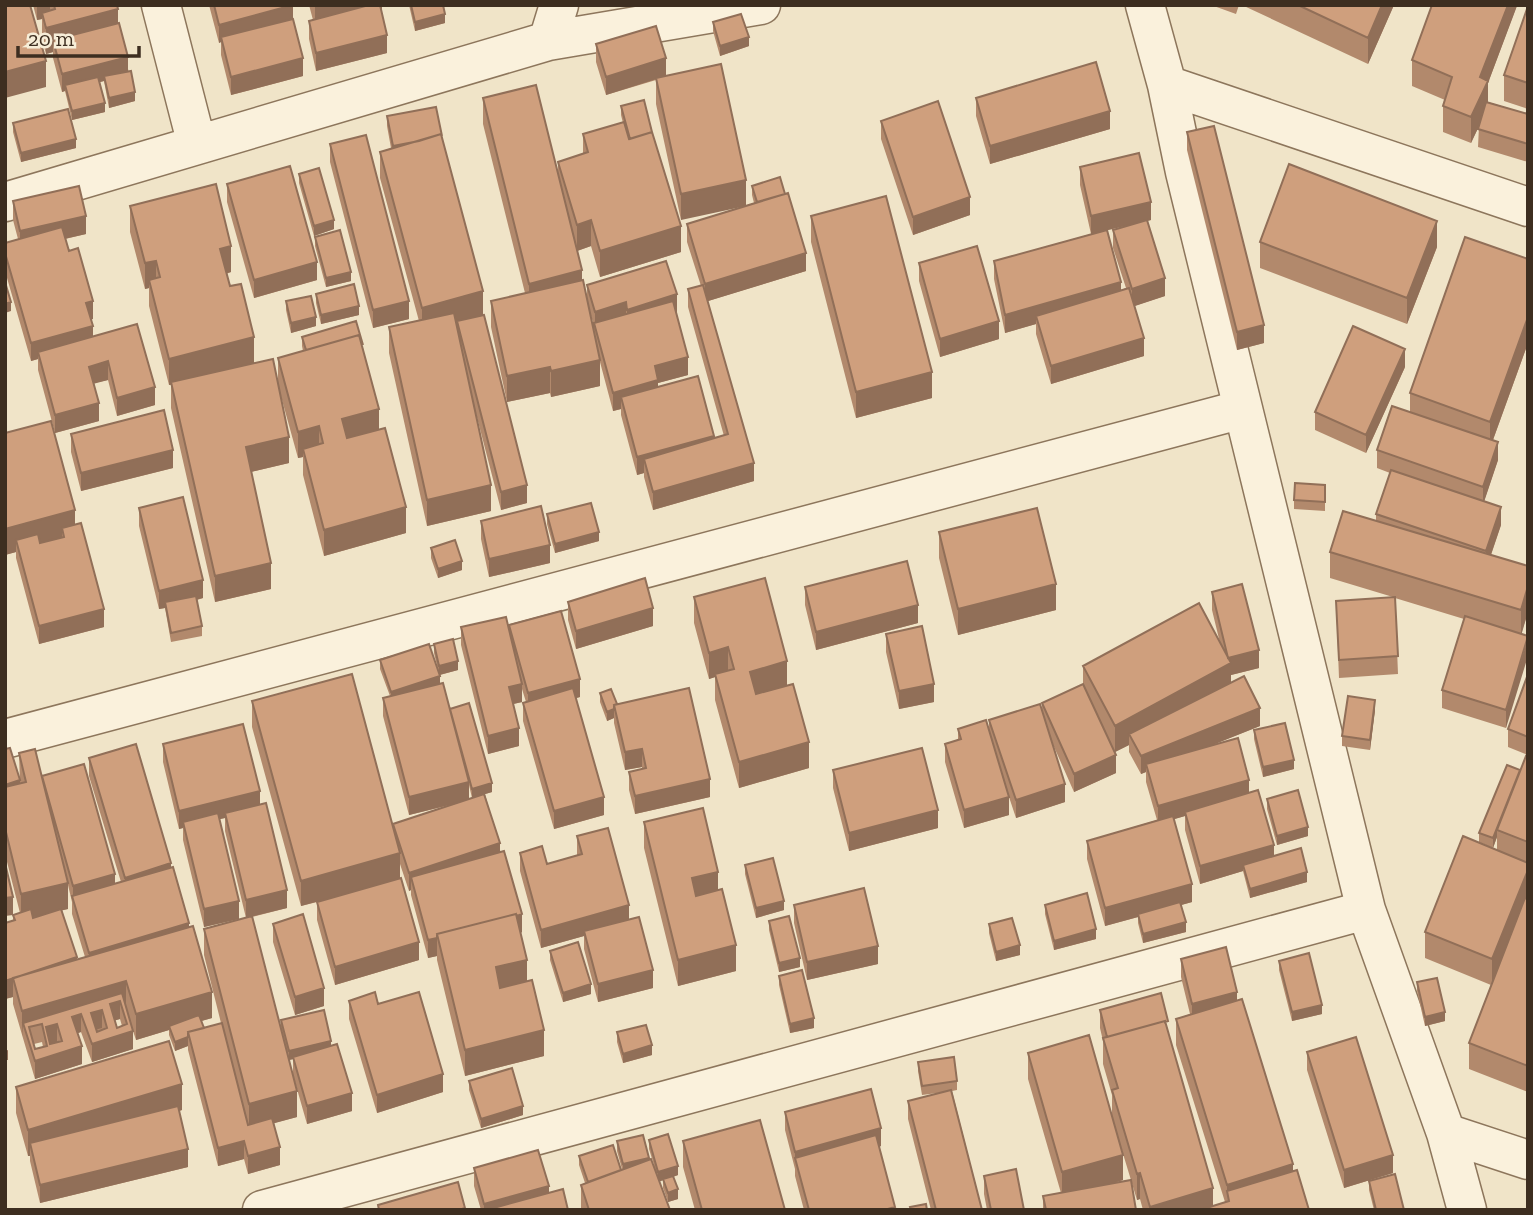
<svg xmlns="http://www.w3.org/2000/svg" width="1533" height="1215" viewBox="0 0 1533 1215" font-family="'Zilla Slab',serif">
<rect width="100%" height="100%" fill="#f0e4c8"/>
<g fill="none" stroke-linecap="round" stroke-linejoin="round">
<!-- minor casing -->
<g stroke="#8d765c" stroke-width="41">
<path id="minor" d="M161,5l36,140
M1145,5l22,80 18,87 181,738 80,223 21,77
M548,41l11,-36
M1167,85l361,122
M5,202l543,-161 213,-36
M5,739l1238,-330
M1446,1133l82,27
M262,1210l1104,-300"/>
</g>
<!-- minor -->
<use href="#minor" stroke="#faf1dc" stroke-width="38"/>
</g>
<!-- wall -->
<path fill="#b2896c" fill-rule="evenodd" d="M33,5h84l1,18 17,78 -26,7 -5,-27 -4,1 5,30 -33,8 -7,-29 -3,1 -9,-34v-6l-7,2 -4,-15v-20l-5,1z
M209,5h84v15l10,56 -72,19 -10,-40v-13l-2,1z
M309,5h73l-1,5 6,43 -71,18 -7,-32v-18l4,-1z
M409,5h34l2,18 -30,8z
M1211,5h28l-3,9z
M1244,5h150l-26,59 -124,-58z
M1517,5l-29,78v19l40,12v48l-50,-15 1,-21 -8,17 -28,-11v-26l2,-6 -33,-14v-26z
M1528,6v103l-24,-8v-26z
M713,22l36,24 -29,10 -7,-25z
M596,44l70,32 55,-12 -40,156 -25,-116v-24l-50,15 -10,-33z
M483,98l75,78v-14l25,-8v-20l40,-11 -2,-8v-9l60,146 -81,25 -9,-31 -14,5 5,29 5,21v-16l90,27 -1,1 12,62 -30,8v4l56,52 10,-3 -36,-129v-18l13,-3 -14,-44v-18l67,-21 -2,-8v-9l54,85 -98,30 46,180 -101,29 -9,-33v-4l-7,2 -16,-60v-6l-8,2 -13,-49v24l-49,11 -1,-4 -43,9 -16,-75v-26l34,-8 -42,-169zM589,310l5,15v7z
M976,98l134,31 -120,35 -14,-48z
M387,116l55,20 85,367 -26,7 -28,-108 18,109 -64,15 -38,-173v-26l30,-6 -39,-143v-26l11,-4 -4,-22z
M881,121l89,94 -57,20 -32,-96z
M13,123l63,25 -55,14 -8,-30z
M1187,132l77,211 -27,7 -50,-200z
M330,144l79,175 -36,9 -43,-166z
M1080,167l71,53 -4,1 18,75 -31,10 10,50 -93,28 -15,-50v-10l-31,9 -11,-54v-18l97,-27 -11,-49zM1133,224l-20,6v18l13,40 -5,2 -14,-60z
M299,174l35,55 -20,7 -15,-53z
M227,184l90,96 -63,18 -27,-96z
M13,201l73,33 -21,5 4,12 24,68h-2l2,18 62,68 -38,11 -9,-36 -14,3 5,38 -44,12 -17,-63v-11l-7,2 -26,-90v-28l13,-4 -5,-19z
M130,206l101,66 -5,2 28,89 24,19v-24l25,-7 -1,-5v-9l61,11 16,82 27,103 -82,23 -21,-81v-18l-5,1 -19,-69 10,74 -38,9 20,117 -56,13 -44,-194v-23h-2l-20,-79v-18l-4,1 -15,-57z
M811,216l121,182 -76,20 -45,-176z
M315,237l36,44 -25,6 -11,-41z
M1260,242l177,5 -30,77 -147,-56z
M1528,259v84l-35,97 5,20 -14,41 17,24 -10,30 37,11v46l-7,22 -15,94 -64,-20v-18l22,-71 -69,-21 3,76 -59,4 -3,-77 57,-4 -63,-19v-26l46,-31v-7l14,-41 -13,-5v-18l33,-38v-19z
M919,263l80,76 -59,18 -21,-76z
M316,294l43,21 -38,9 -5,-21z
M286,301l30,25 -25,7 -5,-23z
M1405,367l-39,86 -51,-23v-18z
M5,433l70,92 29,102 -65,17 -23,-86v-6l-11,3z
M71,434l102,34 -92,23 -10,-39z
M1325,485v26l-31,-2v-9z
M139,508l64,90 -6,2 5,26v10l-31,6 -6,-34 -6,1 -20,-83z
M547,514l52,27 -44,12 -8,-29z
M481,521l69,42 -61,14 -8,-38z
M939,532l117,78 -98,25 -19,-77z
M431,548l31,22 -24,8 -7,-20z
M805,587l113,36 -102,27 -11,-45z
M1212,592l47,76 -28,7v8l29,43 -46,18 35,49 25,63 33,26 -57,16 -7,-27 -43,13 -15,-54v-14l-11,3 18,83 -11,3 5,27 -43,11 -5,-20v-6l-33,9 -18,-67v-18l70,-21 -11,-38v-10l-5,2 -12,-22v-7l-14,7 -5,-10 6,31 -42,19 -23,-52 14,62 -49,16 -7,-21v18l-45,13 -19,-66v-18l13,-4v-11l31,2v-11l53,-7v-10l41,-18v-19l137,-23 -8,-33z
M694,597l115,171 -70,20 -24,-88v-23l-6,2 -15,-56z
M568,602l85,24 -77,23 -8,-29z
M509,625l71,72 -4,1 28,117 -50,14 -31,-108v-18l3,-1 -4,-13v13l-9,2 6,42 -31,8 -27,-109v-18l48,5z
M886,634l48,68 -35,7 -13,-57z
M434,644l24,26 -18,5v9l10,25 42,83 -7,2 37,138 -1,1 6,48 17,75 -79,20 -28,-116v-4l-9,2 -17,-63v-5l-2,1 -9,-27v14l19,82 -84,25 -18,-65v-18l16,-4 -32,8 -49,-179v-26l141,125 61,-22 -45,11 -26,-99v-18l7,-2 -10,-27v-9l58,10 -4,-17zM469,785l3,13 -3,1z
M1528,674v81l-20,-8v-18z
M600,693l17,11 93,93 -75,17 -6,-24v-18l13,-3v-2l-17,3 -11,-47v-5l-7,3 -7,-19z
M1375,710l-5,40 -28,-4v-10z
M1254,730l40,39 -31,8 -9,-38z
M163,744l97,60 27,104 -35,9 29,112v-9l50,26 21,65 -45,13 -14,-49v-16l-4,1 8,57 -23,6 6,42 -32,9 -4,-15 -26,7 -30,-116v-4l-13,5 -6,-16v-5l-33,10 -3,-9v18l-41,13 -11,-30 -3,1 4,31 -47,15 -22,-75v-7l-8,2v-76l8,-2v-6l7,-2 -15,-59v-105l15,35 -1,-31 23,23 73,108 6,-2 -32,-106v-18l82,109 18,60 23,91 -11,3 3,7 17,-5 -17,-68v-26l42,-11 -21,-87v-13l-6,1 20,100 -35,8 -21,-87v-12l-4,1 -16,-67zM68,885l4,17v12l13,43 -8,3 -15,-50 6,-1zM120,1019l2,7 -5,2 -2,-8zM42,1042l1,5 -8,2 -1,-5z
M1528,757v139l-1,2 1,1v193l-59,-23v-26l22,-58 -66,-27v-26l72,-82v-13l-4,11 -14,-6v-9l41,-62z
M833,770l105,58 -89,23 -16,-63z
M1267,799l41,37 -31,9 -10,-36z
M644,822l74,68 18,81 -58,15 -34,-138z
M577,836l52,83 24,69 -55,14 -14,-53v-13l-43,12 -21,-77v-18l27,11 30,-9z
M745,865l39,45 -28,8 -11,-44z
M794,905l84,59 -71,16 -13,-57z
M1045,905l51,34 -42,11 -9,-36z
M769,921l31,46 -21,5 -10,-42z
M273,924l51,82 -29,9 -22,-73z
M989,924l31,31 -24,6 -7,-28z
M550,951l41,43 -28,8 -13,-42z
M1181,959l56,41 56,171 16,39h-166l-3,-11 -3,1 -23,-76 9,56 -11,4 24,26h-93v-14l18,-3 -33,-114v-26l84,63v-21l-9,-31v-23l-3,-13v-18l68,23 45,173 12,-4 -49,-157v-26l14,-5 -9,-37z
M1279,961l43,53 -30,7 -13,-51z
M779,976l35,52 -24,5 -11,-48z
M1417,982l28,39 -20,5 -8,-35z
M349,1001l29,3 65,88 -66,21 -28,-94z
M617,1032l35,23 -29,8 -6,-21z
M1307,1052l86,121 -49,15 -37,-118z
M918,1062l39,19v9l-5,1 30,119h-51l-23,-91v-18l37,-9 -23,3 -4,-24z
M469,1081l54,34 -42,13 -12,-38z
M16,1087l166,23 -3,1 9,56 -148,36 -10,-42v-5h-2l-12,-43z
M785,1112l96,34 -2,1 16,63h-91l-9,-34v-7l-10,-39z
M649,1140l29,35 -5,2 5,22 -10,3 -5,-14v-8l-4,1 11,29h-89v-25l4,-2 -6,-18v-9l43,13 -5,-18v-10l32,19 5,5 -5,-16z
M683,1141l102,69h-90l-12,-43z
M474,1168l75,25 19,17h-87l-7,-24z
M984,1176l40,34h-37l-3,-16z
M1369,1181l35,29h-30l-5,-20z"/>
<!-- shaded-wall -->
<path fill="#916f58" d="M37,5h13v11l-8,-3v6l-5,1z
M293,5v18l-72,14v5l-2,1v-18z
M315,5h67v5l-67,17z
M1382,5h12l-26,59v-26z
M1508,5h9v1l-29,77v24l-17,36v-26l9,-40z
M118,9v26l-65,5v12l-7,2v-26z
M445,14v9l-30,8v-9z
M387,35v18l-71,18v-18z
M749,37v9l-29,10v-10z
M128,57v18l-24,1v5l-37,9 -2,-5v6l-3,1v-18z
M303,58v18l-72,19v-18z
M666,58v18l-60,19v-18z
M46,61v26l-41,11v-26z
M135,92v9l-26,7v-10z
M105,103v9l-33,8v-9z
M1110,111v18l-120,35v-18z
M76,139v9l-55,14v-9z
M746,180v26l-65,14v-26z
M970,197v18l-57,20v-18z
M1151,202v18l-60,14v-18z
M86,216v18l-66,15v-18z
M334,220v9l-20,7v-10z
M591,220v26l-14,5v-26z
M1437,221v26l-30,77v-26z
M681,226v26l-81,25v-26z
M231,246v26l-11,3v-26z
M806,253v18l-101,31v-18z
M156,261v25l-7,-6v8l-4,1v-26z
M317,262v18l-63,18v-18z
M582,270v26l-53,14v-26z
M351,272v9l-25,6v-9z
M1165,278v18l-33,11v-18z
M1121,282v18l-85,16v8l-31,9v-18z
M483,291v26l-26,4v3l-35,10v-26z
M677,294v18l-50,16v-18z
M93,301v18l-7,2v-18z
M409,301v18l-36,9v-18z
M11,302v9l-6,2v-9z
M626,302v18l-31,10v-18z
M359,306v9l-38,9v-9z
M316,317v9l-25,7v-10z
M1528,317v26l-38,105v-26z
M999,321v18l-59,18v-18z
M1264,325v18l-27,7v-18z
M93,326v18l-55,8v7l-7,2v-18z
M254,337v26l-85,22v-26z
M1144,338v18l-93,28v-18z
M1405,349v18l-39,86v-18z
M688,357v18l-30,8v15l-37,-1v12l-8,2v-18l42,-27z
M600,360v26l-49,11v-26z
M108,361v19l-19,5v-18z
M550,367v26l-43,9v-26z
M932,372v26l-76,20v-26z
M155,387v18l-38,11v-18z
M99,403v18l-44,12v-18z
M379,409v26l-37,10v-26z
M319,426v26l-16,-3v8l-5,1v-26z
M714,436v18l-70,5v14l-7,2v-18z
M289,437v26l-43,10v-26z
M1498,442v18l-15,45v-18z
M173,450v18l-92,23v-18z
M754,463v18l-101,29v-18z
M491,485v26l-64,15v-26z
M527,485v18l-26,7v-18z
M406,507v26l-82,23v-26z
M1501,507v18l-15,44v-18z
M75,510v26l-13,-8v11l-43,12 -3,-11v12l-11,3v-26z
M599,532v9l-44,12v-9z
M550,545v18l-61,14v-18z
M462,561v9l-24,8v-9z
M271,563v26l-56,13v-26z
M203,580v18l-37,9 -1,-5v6l-6,1v-18z
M1056,584v26l-98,25v-26z
M1528,586v26l-7,24v-26z
M918,605v18l-102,27v-18z
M653,608v18l-77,23v-18z
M104,609v18l-65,17v-18z
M1528,638v18l-22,72v-18z
M728,647v26l-19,6v-26z
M1259,650v18l-28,7v14l-102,45v11l-14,7v-26l113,-68z
M458,661v9l-19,5v-9z
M787,661v26l-37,11v-26z
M440,676v9l-49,16v-9z
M580,679v18l-52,14v-18z
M522,684v18l-13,3v-18z
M934,684v18l-35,7v-18z
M1375,700v10l-5,40v-10z
M1260,708v18l-112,45 -2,-7v8l-5,2v-18z
M614,709v9l-7,3v-9z
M519,728v18l-31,8v-18z
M809,742v26l-70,20v-26z
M642,749v18l-17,3v-18z
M1116,755v18l-42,19v-18z
M1294,760v9l-31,8v-10z
M1520,770l-23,60v7l-4,11v-10z
M710,779v18l-75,17v-18z
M20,780v18l-15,5v-18z
M1249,780v18l-64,14v4l-27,8v-18z
M469,782v18l-60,15v-18z
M492,783v9l-20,6v-9z
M1065,784v18l-49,16v-18z
M260,791v18l-35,4v5l-41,9 -1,-5v6l-4,1v-18z
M604,797v18l-50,14v-18z
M1009,797v18l-45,13v-18z
M938,810v18l-89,23v-18z
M1308,827v9l-31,9v-9z
M500,843v18l-89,16v13l-2,1v-18z
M1274,845v18l-31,2v6l-43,13v-18z
M400,853v26l-99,27v-25z
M171,863v18l-46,15v-18z
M1528,870v26l-36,89v-26z
M718,872v26l-26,6v-26z
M1307,872v10l-57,16v-9z
M115,874v18l-42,7v-13z
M68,883v26l-47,11v-26z
M1192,884v18l-53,15 -1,-3v3l-33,9v-18z
M287,890v18l-41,10v-18z
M13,897v18l-8,1v-18z
M239,901v18l-35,8v-18z
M784,901v9l-28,8v-10z
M629,905v18l-45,8v5l-43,12v-18z
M522,914v18l-80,23 -4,-17z
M1186,922v10l-43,11v-9z
M189,923v18l-100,30v-18z
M1096,929v10l-42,11v-9z
M437,938v18l-9,2v-18z
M419,942v18l-84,25v-18z
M736,945v26l-58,15v-26z
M1020,945v10l-24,6v-9z
M878,946v18l-71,16v-18z
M77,957v18l-64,4z
M800,958v9l-21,5v-9z
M527,960v26l-31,7v-26z
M653,970v18l-55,14v-18z
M13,979v18l-8,2v-18z
M126,981v26l-4,1 -2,-7v18l-10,3 -8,-12v18l-11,3 -10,-17v18l-9,3v-13l-15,5v15l-11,3v-15l-4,-6 -19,-1 -1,14v-26z
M591,984v10l-28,8v-9z
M324,988v18l-29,9v-18z
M212,992v26l-42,12 -1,-4v4l-33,10v-26z
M1237,992v18l-45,12v-18z
M1322,1005v9l-30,7v-9z
M1445,1012v9l-20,5v-9z
M814,1018v10l-24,5v-9z
M544,1030v26l-79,20v-26z
M133,1031v18l-41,13v-18z
M188,1037v9l-13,5v-9z
M331,1041v10l-42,9v-9z
M652,1045v10l-29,8v-9z
M82,1046v18l-47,15v-18z
M8,1050v10h-3v-9z
M443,1074v18l-66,21v-18z
M182,1084v26l-149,45 -3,-12v13h-2v-26z
M297,1091v26l-48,13v-26z
M352,1093v18l-45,13v-18z
M523,1106v9l-42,13v-9z
M881,1128v18l-83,23 -3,-10v-7z
M244,1141v18l-26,7v-18z
M280,1147v18l-32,9v-18z
M188,1149v18l-148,36v-18z
M1123,1155v25l-61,18v-26z
M1393,1155v18l-49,15v-18z
M649,1158v9l-26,6v-9z
M1293,1164v26l-64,11 -2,-7v-9z
M678,1166v9l-20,7v-10z
M1140,1173v26l-3,1v-26z
M549,1186v18l-21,6h-44v-6z
M1213,1188v22h-63v-3z
M678,1189v10l-10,3v-9z"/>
<!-- building -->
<path fill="#cf9f7d" stroke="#916f58" stroke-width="2" fill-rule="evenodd" d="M5,5h25l16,56 -41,11z
M54,5h63l1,4 -72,19 -4,-15 13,-4z
M214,5h79l-74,20z
M369,5h11l7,30 -71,18 -7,-32z
M411,5h32l2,9 -30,8z
M1298,5h84l-14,33z
M1432,5h76l-28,72 8,4 -17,36 -28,-11 9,-29 -40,-17z
M1528,6v77l-24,-8z
M741,14l8,23 -29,9 -7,-24z
M293,19l10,39 -72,19 -10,-40z
M119,23l9,34 -66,17 -9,-34z
M656,26l10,32 -60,19 -10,-33z
M1096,62l14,49 -120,35 -14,-48z
M721,64l25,116 -65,14 -25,-116z
M131,71l4,21 -26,6 -5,-22z
M98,77l7,26 -33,8 -7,-26z
M536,85l46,185 -53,14 -46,-186z
M644,100l8,32 -22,7 -9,-33z
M938,101l32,96 -57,20 -32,-96z
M1486,102l42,12v30l-50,-15z
M436,107l6,29 -1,-2 -22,7 -26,5 -6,-30z
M68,109l8,30 -55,14 -8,-30z
M624,122l5,17 23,-7 29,94 -81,25 -9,-31 -14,5 -19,-63 30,-10 -5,-18z
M1214,126l50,199 -27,7 -50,-200z
M441,134l42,157 -61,17 -42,-156z
M366,135l43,166 -36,9 -43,-166z
M1139,153l12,49 -60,14 -11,-49z
M1289,164l148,57 -30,77 -147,-56z
M290,166l27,96 -63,18 -27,-96z
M319,168l15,52 -20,6 -15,-52z
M780,177l5,17 -28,8 -5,-16z
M216,184l15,62 -11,3 10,37 11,-2 13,53 -85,22 -20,-79 11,-3 -4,-16 -11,2 -15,-57z
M79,186l7,30 -66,15 -7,-30z
M788,193l18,60 -101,31 -18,-60z
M886,196l46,176 -76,20 -45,-176z
M1147,220l18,58 -33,11 -19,-59z
M62,227l7,24 9,-3 15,53 -7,2 7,23 -62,17 -26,-90v-10z
M340,230l11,42 -25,6 -11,-41z
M1107,230l14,52 -116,33 -11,-54z
M1465,237l63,22v58l-38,105 -80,-29z
M977,246l22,75 -59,18 -21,-76z
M666,261l11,33 -50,16 -1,-8 -31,10 -8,-27z
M583,280l17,80 -49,11 -1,-4 -43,9 -16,-75z
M5,282l6,20 -6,2z
M354,284l5,22 -38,9 -5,-21z
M703,285l51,178 -101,29 -9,-33 84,-25 -40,-145z
M1129,288l15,50 -93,28 -15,-50z
M311,296l5,21 -25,6 -5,-22z
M673,301l15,56 -33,9 3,14 -45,13 -19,-70z
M454,313l37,172 -64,15 -38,-173z
M484,315l43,170 -26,7 -44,-171z
M356,321l7,24 -4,-10 -53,15 -4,-13z
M137,324l18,63 -38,11 -9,-37 -19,6 10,36 -44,12 -17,-63z
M1353,326l52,23 -39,86 -51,-23z
M359,335l20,74 -37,10 5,19 38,-10 21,79 -82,23 -21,-81 20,-6 -4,-17 -21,6 -20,-74z
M273,359l16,78 -43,10 25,116 -56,13 -44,-194z
M698,376l16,60 -77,21 -16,-60z
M1392,406l106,36 -15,45 -106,-37z
M164,410l9,40 -92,23 -10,-39z
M51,421l24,89 -70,19v-96z
M1391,470l110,37 -15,44 -110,-37z
M1295,483l30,2v17l-31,-2z
M183,497l20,83 -44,11 -20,-83z
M591,503l8,29 -44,12 -8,-30z
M541,506l9,39 -61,14 -8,-38z
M1037,508l19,76 -98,25 -19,-77z
M1343,511l185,55v20l-7,24 -191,-58z
M81,523l23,86 -65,17 -23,-86 22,-6 2,9 24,-6 -2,-9z
M455,540l7,21 -24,8 -7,-21z
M907,561l11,44 -102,27 -11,-45z
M645,578l8,30 -77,23 -8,-29z
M765,578l22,83 -37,11 6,22 37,-10 16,58 -70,20 -24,-88 19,-5 -6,-22 -19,6 -15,-56z
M1242,584l17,66 -31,8 -16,-66z
M196,596l6,30 -31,7 -6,-31z
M1395,597l3,59 -59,4 -3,-59z
M1199,603l32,60 -116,63 -32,-60z
M561,611l19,68 -52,14 -19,-68z
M1465,616l63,20 -22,74 -64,-20z
M506,617l16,67 -13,3 10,41 -31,8 -27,-109z
M922,626l12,58 -35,7 -13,-57z
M453,639l5,22 -19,5 -5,-22z
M429,644l11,32 -49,16 -11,-32z
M352,674l48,179 -99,28 -49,-180z
M1528,674v63l-20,-8z
M1244,676l16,32 -119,48 -12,-22z
M443,683l26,99 -60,15 -26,-99z
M1083,684l33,71 -42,19 -32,-71z
M573,688l31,109 -50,14 -31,-108z
M689,688l21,91 -75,17 -6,-24 17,-4 -4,-19 -17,3 -11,-47z
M611,689l6,15 -3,1v4l-7,3 -7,-19z
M1348,696l27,4 -5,40 -28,-4z
M469,703l23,80 -20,6 -22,-80z
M1040,704l25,80 -49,16 -27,-80z
M986,720l23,77 -45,13 -19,-66 16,-5 -3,-10z
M1285,723l9,37 -31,7 -9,-37z
M243,724l17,67 -81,20 -16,-67z
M1238,738l11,42 -91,26 -12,-42z
M136,744l35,119 -46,15 -36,-120z
M10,748l10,32 -15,5v-36z
M922,748l16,62 -89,23 -16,-63z
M35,749l33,134 -47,11 -16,-66v-41l21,-5 -7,-29z
M1526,756l2,1v85l-31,-12z
M84,764l31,110 -42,12 -31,-110z
M1507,765l13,5 -27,68 -14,-5z
M1258,790l16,55 -74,21 -15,-54z
M1298,790l10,37 -31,9 -10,-37z
M484,794l16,49 -91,30 -16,-49z
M266,803l21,87 -41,10 -21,-87z
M703,808l15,64 -26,6 4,18 26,-7 14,56 -58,15 -34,-138z
M218,813l21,88 -35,8 -21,-87z
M1173,816l19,68 -87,24 -18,-67z
M608,828l21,77 -88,25 -21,-77 22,-7 5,18 35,-10 -5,-18z
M1463,836l65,27v7l-36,89 -67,-27z
M1301,848l6,24 -57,17 -7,-24z
M504,851l18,63 -5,2 -1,-2 -79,20v4l-9,2 -17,-63z
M773,858l11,43 -28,7 -11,-43z
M5,863l8,34 -8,1z
M173,867l16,56 -100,30 -17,-57z
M401,878l18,64 -84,25 -18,-65z
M864,888l14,58 -71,16 -13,-57z
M1087,893l9,36 -42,12 -9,-36z
M1525,898l3,1v167l-59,-23z
M1180,902l6,20 -43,12 -5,-20z
M31,909l2,9 28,-9 16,48 -72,24v-58l10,-3 -2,-5z
M303,914l21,74 -29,9 -22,-73z
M516,914l11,46 -31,7 4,21 32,-8 12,50 -79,20 -28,-116z
M252,916l45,175 -48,13 -45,-175z
M789,916l11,42 -21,5 -10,-42z
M639,917l14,53 -55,14 -14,-53z
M1012,918l8,27 -24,7 -7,-28z
M193,926l19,66 -76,22 -10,-33 -104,30 -9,-33z
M578,942l13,42 -28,9 -13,-42z
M1226,947l11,45 -45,12 -11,-45z
M1309,953l13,52 -30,7 -13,-51z
M802,970l12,48 -24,6 -11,-48z
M1437,978l8,34 -20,5 -8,-35z
M375,992l3,12 41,-12 24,82 -66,21 -28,-94z
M122,993l11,38 -41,13 -11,-30 -9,3 10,29 -47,15 -12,-38zM120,1001l7,23 -10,4 -7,-24zM102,1010l5,18 -10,4 -6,-19zM42,1024l5,22 -12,3 -6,-22zM57,1024l5,17 -12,3 -4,-17z
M1161,993l7,28 -3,1v-1l-58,16 -7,-27z
M1242,999l51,165 -66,21 -51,-166z
M324,1010l7,31 -42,10 -8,-31z
M199,1015l5,13 -16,4v5l-13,5 -6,-16z
M1165,1021l48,167 -63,19 -10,-34 -3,1 -25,-84 6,-2 -15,-50z
M222,1023l26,102 24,-7 8,29 -32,9 -4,-15 -26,7 -30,-116z
M646,1025l6,20 -29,9 -6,-22z
M1089,1035l34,120 -61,17 -34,-119z
M1356,1037l37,118 -49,15 -37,-118z
M169,1041l13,43 -154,46 -12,-43z
M337,1044l15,49 -45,13 -14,-49z
M954,1057l3,24 -35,5 -4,-24z
M512,1068l11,38 -42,13 -12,-38z
M871,1089l10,39 -86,24 -10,-40z
M951,1090l31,120h-46l-28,-109z
M178,1106l10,43 -148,36 -10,-42z
M760,1120l25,90h-83l-19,-69z
M668,1134l10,32 -20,6 -9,-32z
M643,1135l6,23 -26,6 -6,-23z
M876,1135l19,72 -11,3h-75l-14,-52z
M613,1145l8,25 -33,12 -9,-26z
M538,1150l11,36 -65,18 -10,-36z
M651,1159l19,51h-81l-8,-25z
M1016,1169l8,41h-33l-7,-34z
M1297,1170l12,40h-109l29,-9 -2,-10z
M1395,1174l9,36h-28l-7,-29z
M673,1176l5,13 -10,4 -5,-14z
M1131,1180l5,30h-90l-3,-14z
M458,1182l7,26 -6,2h-80l-1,-5z
M563,1189l5,21h-82z
M926,1204l1,6h-16l-1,-3z"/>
<!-- border -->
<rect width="1533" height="1215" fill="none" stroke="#3d2e20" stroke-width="14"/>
<!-- scale -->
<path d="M18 46v10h121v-10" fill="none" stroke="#3d2e20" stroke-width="3.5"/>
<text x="28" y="46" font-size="21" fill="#3d2e20" stroke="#f7eed8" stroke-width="5" paint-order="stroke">20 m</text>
</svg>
